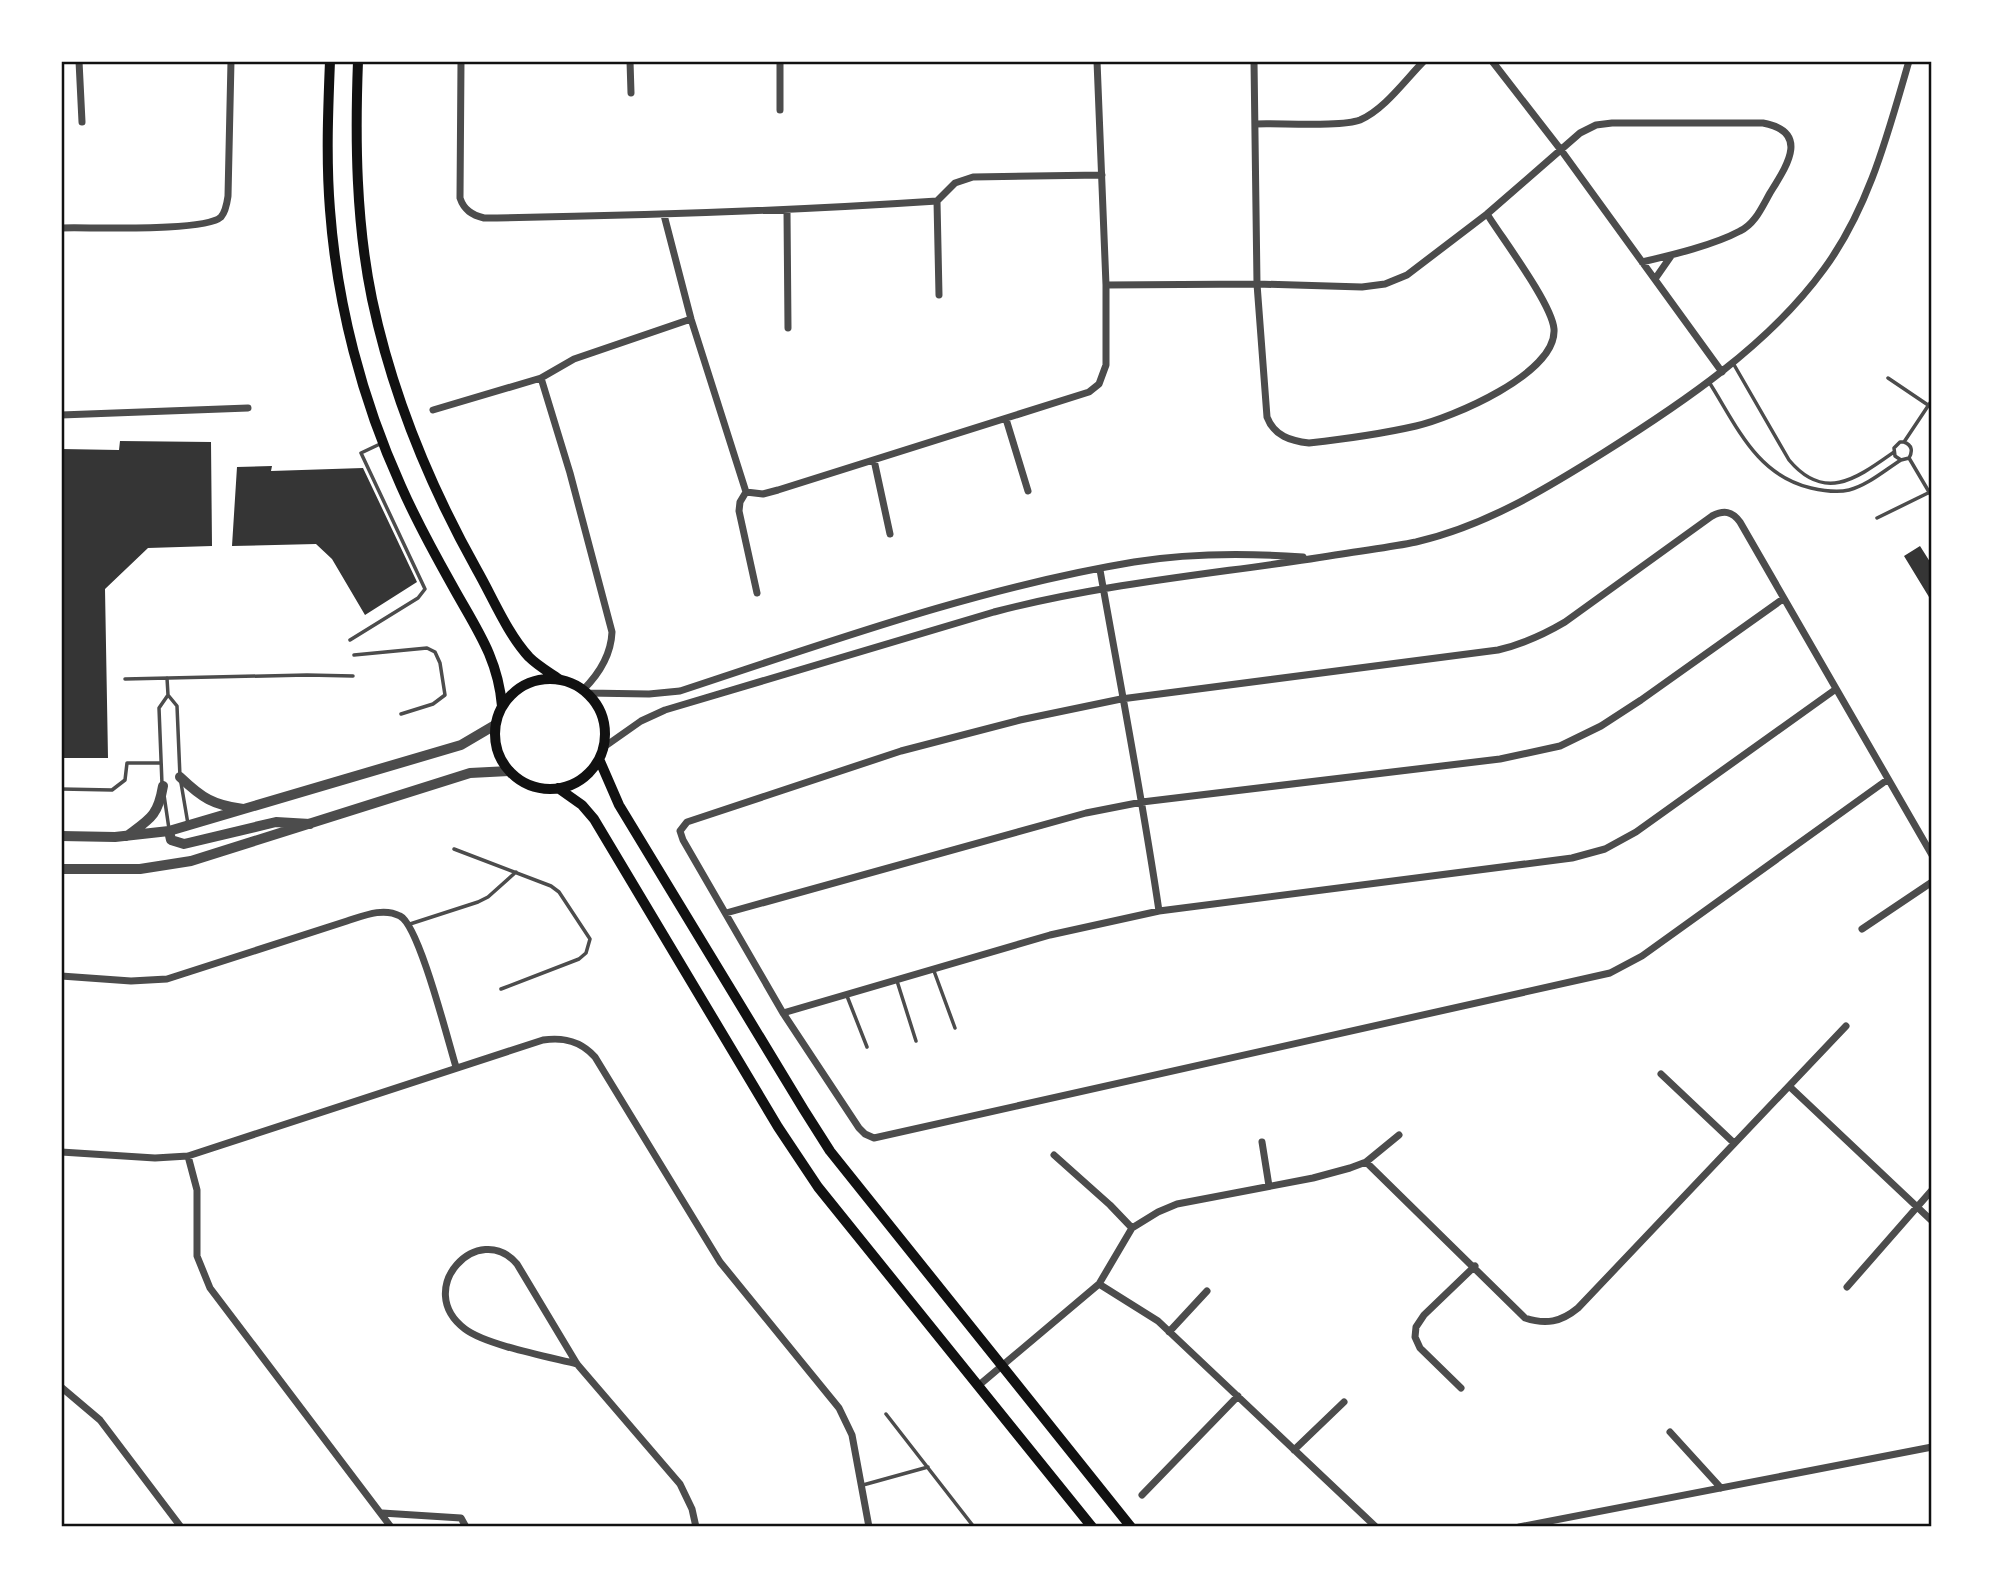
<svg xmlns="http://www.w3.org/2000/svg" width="1993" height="1588" viewBox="0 0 1993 1588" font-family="'Fira Sans',sans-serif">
<rect width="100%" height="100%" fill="#fff"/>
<!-- building -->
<path fill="#353535" d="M120,441l91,1 1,104 -64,2 -43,41 3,169h-47v-309l58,1z
M272,466l-1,5 92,-3 54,114 -52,33 -33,-56 -16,-15 -84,2 5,-79z
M1920,546l12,19v37l-28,-46z"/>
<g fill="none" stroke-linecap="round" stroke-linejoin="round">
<!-- service -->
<path stroke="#4c4c4c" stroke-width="3.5" d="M1733,363l56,97c36,43 68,18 105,-8
M1888,378l40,27
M1709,382c28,44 47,93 102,106 13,3 26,5 38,2 19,-5 36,-20 52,-30
M1904,442l28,-42
M1909,458l-8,2 -6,-4 -1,-8 6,-6h4c8,3 9,9 5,16l23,39
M1877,518l51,-25
M350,640l68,-42 7,-9 -64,-136 19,-9
M354,655l73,-7 8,4 5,11 5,32 -12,9 -32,10
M125,679l182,-4 46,1
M168,695l9,11 3,71 8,47
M162,784l-3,-76 9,-13 -1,-17
M61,789l51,1 13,-10 2,-17h34
M164,795l5,34
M454,849l97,37 8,6 31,47 -4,14 -7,6 -78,30
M410,924l68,-22 10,-5 28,-25
M934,971l21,57
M897,981l19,60
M847,996l20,51
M886,1414l88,113
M863,1485l65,-18"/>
<!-- minor -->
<path stroke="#4c4c4c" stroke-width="7" d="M79,61l3,61
M461,61l-1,137c4,12 12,17 24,20 152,-2 302,-7 453,-17
M630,61l1,32
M1254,61l3,223 10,133c7,19 24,24 42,26 36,-4 72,-9 107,-17 35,-8 141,-52 138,-97 -2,-25 -52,-91 -67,-115
M1492,61l69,89 161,222
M780,110v-49
M1256,124c23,-1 86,3 104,-4 25,-11 45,-40 64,-59
M787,211l1,117
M664,215l27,104 55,173 17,2 15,-4 311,-98 10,-8 7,-19v-80l-9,-224
M61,228c28,-1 144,4 160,-11 5,-6 6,-14 7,-21l3,-135
M1655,279l16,-23
M1106,285l151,-1 105,3 23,-3 22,-9 80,-61 93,-81 16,-8 16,-2h151c48,9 23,44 7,70 -8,14 -15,31 -30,38 -26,14 -68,24 -98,31
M939,295l-2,-94 18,-18 18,-6 129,-2
M541,378l29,95 42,159c-1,24 -13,42 -29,58
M433,410l108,-32 33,-19 117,-40
M61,415l187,-7
M1006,419l22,72
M874,460l16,74
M746,492l-6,10 -1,9 18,82
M1100,570c20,113 42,226 59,341
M587,693l62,1 31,-3c149,-49 298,-103 454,-129 55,-9 113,-9 169,-5
M604,747l37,-26 24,-11 329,-98c114,-30 232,-39 348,-58 24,-4 50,-7 74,-12 69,-16 128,-52 187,-89 78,-49 166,-108 221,-184 45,-61 64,-136 85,-208
M1887,780l-245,176 -32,17 -736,165 -9,-4 -6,-6 -76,-115 -100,-173 -3,-9 7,-9 214,-71 119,-31 101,-21 377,-49c25,-6 45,-15 67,-28l147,-106c12,-6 20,-5 28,6l192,333
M726,913l360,-100 56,-11 358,-43 60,-13 41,-20 40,-26 142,-101
M1862,929l70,-47
M61,976l70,5 36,-2 180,-58c16,-5 36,-14 53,-5 19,9 48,125 56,151
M783,1013l267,-78 109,-24 413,-53 33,-9 31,-17 200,-143
M1661,1074l73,69
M1789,1086l143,135
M1262,1142l7,44
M61,1152l94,6 33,-2 355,-116c21,-3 38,1 52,17l125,205 119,146 13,27 17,92
M1054,1155l56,50 22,23 26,-16 19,-8 136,-26 37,-10 16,-6 33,-27
M188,1156l9,34v66l13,32 181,239
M1366,1162l159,156c21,7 36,4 53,-10l268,-282
M1099,1284l59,37 218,206
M1847,1287l85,-97
M1169,1332l38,-41
M577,1364c-28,-7 -91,-19 -112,-35 -53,-40 14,-110 52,-65l60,100 103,120 12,25 4,18
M978,1386l121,-102 33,-56
M61,1387l39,33 81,107
M1461,1388l-41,-40 -5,-11 1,-10 8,-12 51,-49
M1670,1432l51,56
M1294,1450l50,-48
M1142,1495l96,-99
M382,1513l79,5 5,9
M1519,1527l413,-80"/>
<!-- tertiary -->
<path stroke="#4c4c4c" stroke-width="10" d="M180,777c22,21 33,28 63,32
M169,831l2,9 13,4 92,-22 34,2
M61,836l54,1 54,-6 292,-86 34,-20
M127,836c23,-17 31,-20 36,-50
M61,869h79l51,-8 279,-88 39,-2"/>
<!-- secondary -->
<path stroke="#111" stroke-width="10" d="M330,61c-2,50 -4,99 0,149 7,94 32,190 71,276 15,34 33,67 51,99 23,42 46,72 50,121
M358,61c-3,79 -2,161 14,238 20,95 58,187 105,271 16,28 30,63 52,87 9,9 20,15 30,22
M495 734a55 55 0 1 1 110 0a55 55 0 1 1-110 0Z
M599,759l20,46 185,305 26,41 301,376
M558,788l24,17 12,14 184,308 40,60 274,340"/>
</g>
<!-- border -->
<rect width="1993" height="1588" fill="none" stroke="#ffffff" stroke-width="126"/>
<rect x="63" y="63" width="1867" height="1462" fill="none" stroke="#111" stroke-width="2.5"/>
</svg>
